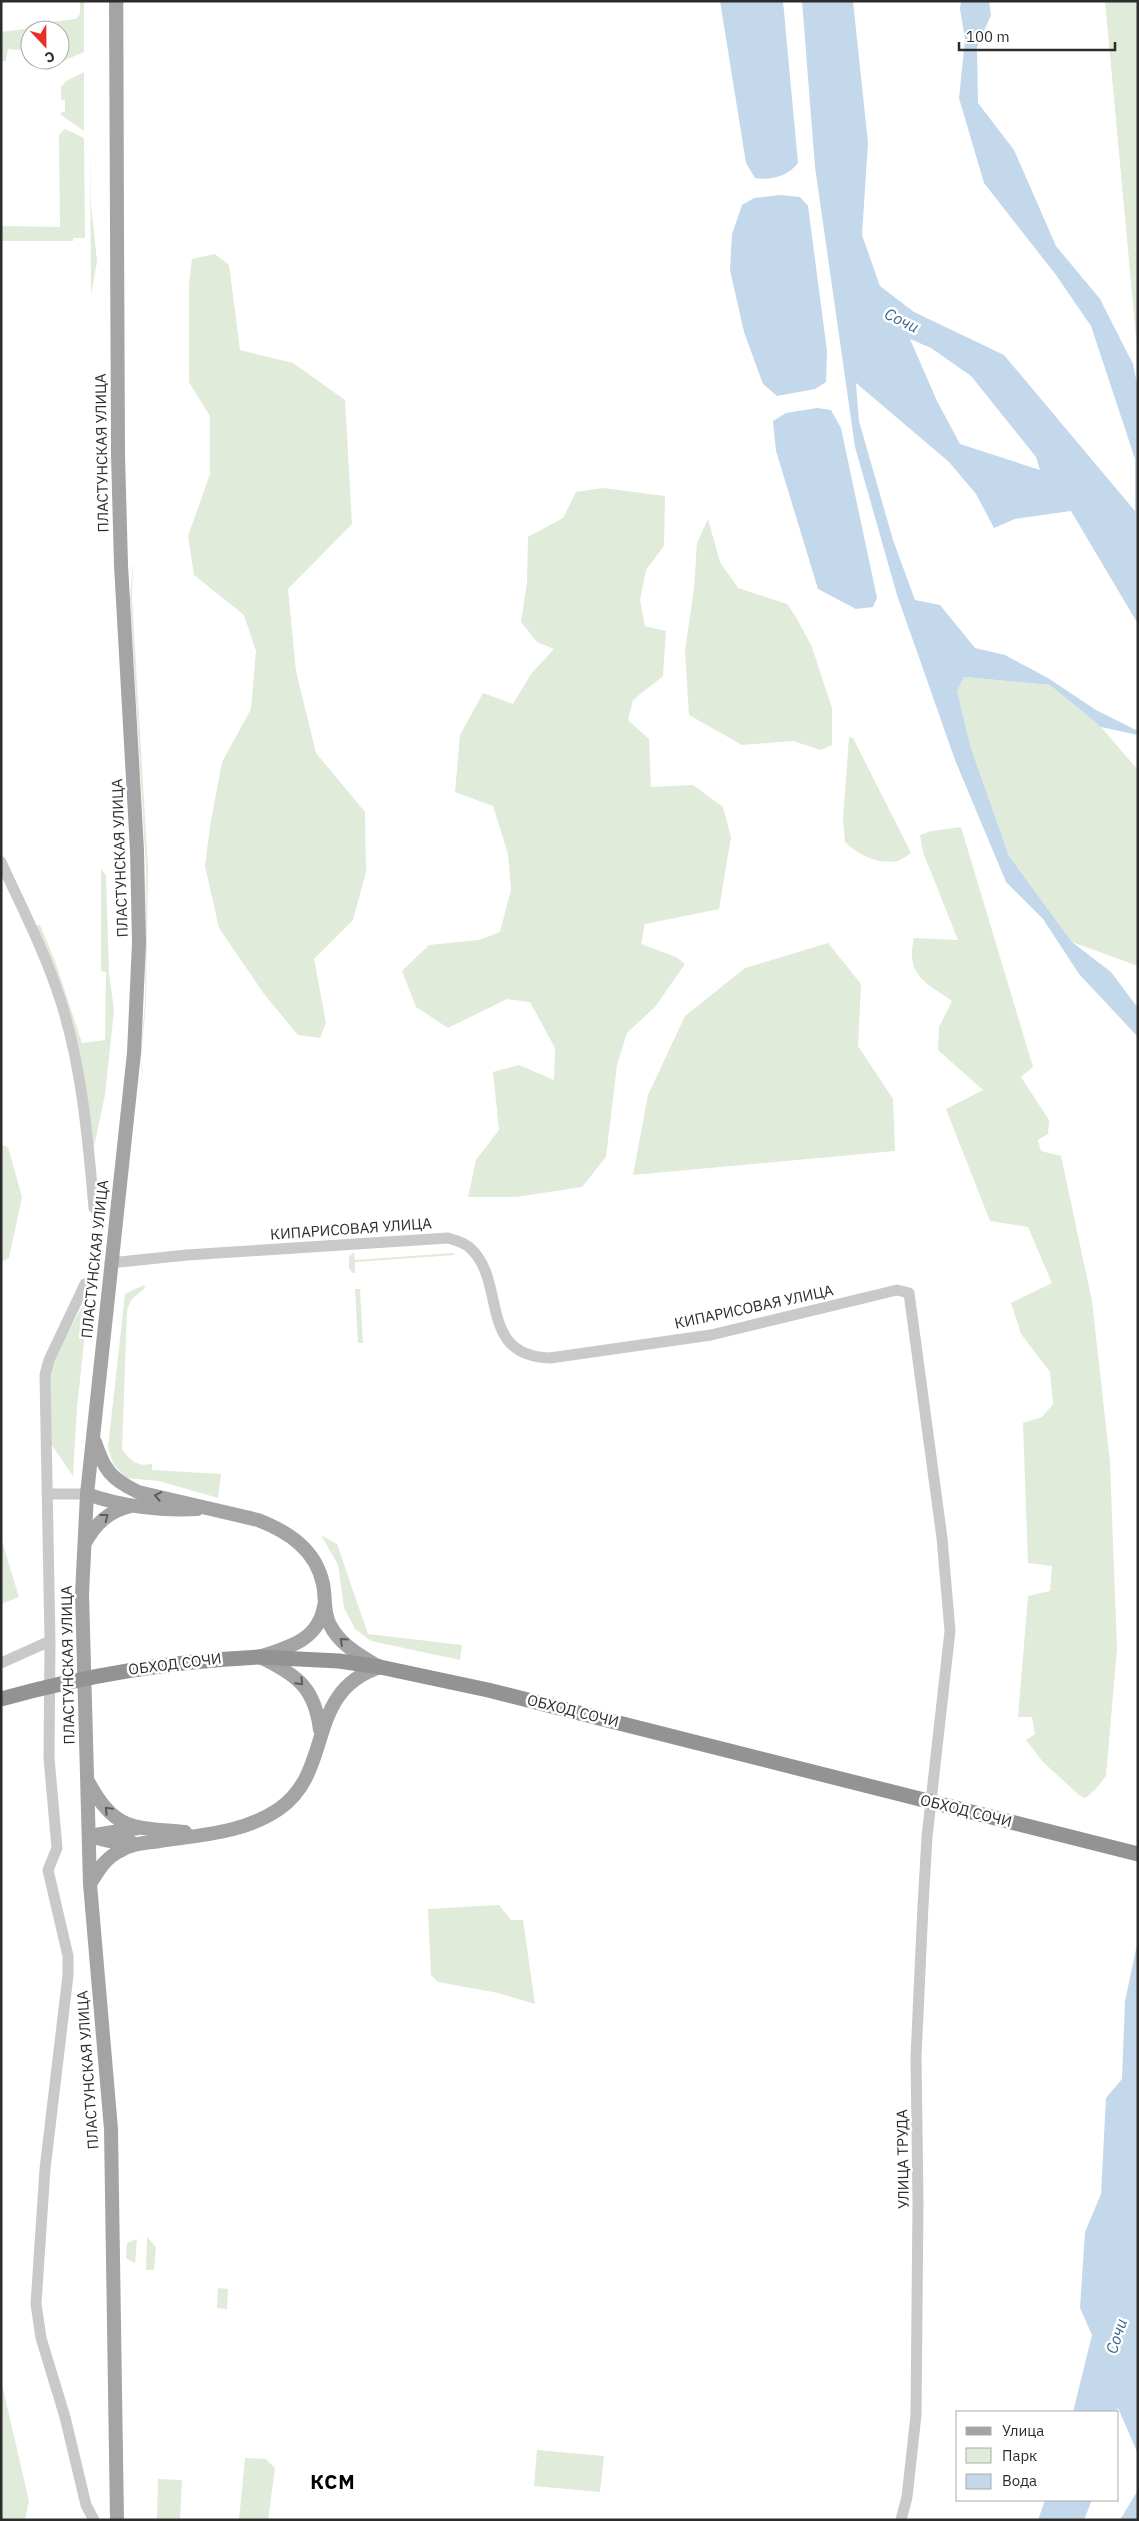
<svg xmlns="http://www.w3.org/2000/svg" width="1139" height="2521" viewBox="0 0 1139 2521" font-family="'IBM Plex Sans',sans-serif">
<rect width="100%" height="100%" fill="#fff"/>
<!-- green -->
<path fill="#e1ebd9" d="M80,1h4v51l-28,12 -10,1v-5h14v-30h-30v21l-22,-2 -2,12h-5v-29l24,-3 6,-5 45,-5 4,-5z
M122,1h2v423z
M1105,1h33v339l-2,-3z
M84,72v59l-23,-16v-3h4v-12h-4v-13l5,-6z
M65,129l19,9 1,100h-12v3h-72v-15l59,1 -1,-92z
M90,141l1,62 6,59 -6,32z
M215,254l14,11 11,85 53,13 52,37 7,124 -64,65 8,82 20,82 49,59 1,60 -13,48 -39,39 12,64 -6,15 -22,-3 -34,-41 -45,-66 -14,-62 5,-40 12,-64 29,-53 5,-58 -12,-36 -50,-40 -6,-39 22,-62v-58l-21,-34v-98l3,-25z
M603,488l62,8 -1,50 -18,24 -6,30 5,26 21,5 -3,45 -30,24 -5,20 21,19 2,48 42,-2 30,22 8,30 -12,72 -74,15 -4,20 35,13 9,7 -30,43 -28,26 -10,32 -11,92 -24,30 -66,10h-48l8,-37 23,-30 -6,-58 26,-7 35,15 1,-32 -25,-46 -23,-3 -59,29 -32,-21 -14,-36 27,-26 50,-5 21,-8 11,-42 -3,-36 -15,-48 -38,-14 5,-57 23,-42 30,11 18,-30 23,-25 -17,-7 -16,-20 6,-39 1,-46 35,-19 13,-26z
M708,519l12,43 18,26 49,16 9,13 16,30 20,61v37l-11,5 -28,-9 -51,4 -53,-30 -4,-64 9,-63 3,-45z
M133,563l-1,35 16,270 -2,135 -5,55 3,29 -4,-30 5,-54 1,-135 -16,-270z
M964,677l86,8 51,42 37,43v196l-66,-24 -63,-86 -38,-108 -14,-57z
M849,737l4,1 58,115c-4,3 -10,7 -14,8 -19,4 -40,-7 -52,-19l-2,-23z
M961,827l72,240 -12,10 28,43 -1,14 -10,6 3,11 20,5 31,145 18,161 7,187 -11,127 -10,13 -11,9 -6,-3 -36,-33 -17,-22 9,-6 -3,-17h-14l10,-121 22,-5 2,-25 -24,-3 -5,-140 19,-6 11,-13 -3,-32 -29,-38 -10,-31 41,-20 -24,-56 -38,-6 -44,-112 37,-19 -45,-40 1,-23 13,-26c-26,-18 -47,-26 -38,-63l44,2 -35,-88 -3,-17 11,-4z
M101,869l5,6 3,99 5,36 -9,85 -11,52 -13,-76 -45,-146h4l15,36 27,82 23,-3 1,-68 -5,-1z
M828,943l33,41 -3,62 35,53 2,52 -262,24 15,-80 37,-79 60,-48z
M1,1145l7,2 14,50 -13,61 -8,4z
M354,1252l1,8 98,-7 2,2 -100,7v11h-2l-4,-4v-12z
M144,1285l1,3 -14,12 -4,10 -5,139c8,11 14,18 30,15v6l69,4 -3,24 -59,-17 -33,-3 -13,-14 -5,-17 17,-153z
M355,1289h5l3,54h-5z
M89,1294l-12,114 -4,68 -24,-35 -2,-56 7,-27z
M321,1535l16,9 31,90 94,11 -2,15 -89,-19 -16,-12 -11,-21 -6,-43z
M1,1538l18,59 -18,7z
M499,1905l12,15h12l12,84 -37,-11 -60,-11 -7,-7 -3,-66z
M147,2237l9,10 -2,23h-8z
M137,2239l-2,24 -9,-5 1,-15z
M218,2288l10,1 -1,20 -10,-1z
M1,2380l28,121 -4,19h-24z
M537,2450l67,6 -4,36 -66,-6z
M245,2458l21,1 9,9 -7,52h-29z
M158,2479l24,1 -2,40h-23z"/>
<!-- water -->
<path fill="#c4d8ec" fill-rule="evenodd" d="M720,1h63l15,162c-10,13 -27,18 -43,15l-9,-15z
M802,1h51l15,142 -6,92 18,51 34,26 90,43 131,156v-52l-44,-133 -35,-51 -72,-92 -25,-85 6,-59 -5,-30 1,-8h28l2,14 -14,32 1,56 36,47 42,96 44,53 33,65 5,24v236l-67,-113 -56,8 -21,9 -18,-34 -27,-32 -93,-79 3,38 34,119 22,60 25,5 35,43 30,7 43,23 48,32 42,21v4l-37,-8 -51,-42 -86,-8 -7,14 14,57 38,108 63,86 39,30 27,36v29l-59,-63 -36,-55 -37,-37 -51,-122 -58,-165 -42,-148 -40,-280zM910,339l21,9 40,28 65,81 4,13 -80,-26 -23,-43z
M781,195l19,2 8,9 19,145 -1,31 -11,7 -38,7 -14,-12 -19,-52 -14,-62 2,-36 10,-29 12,-7z
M817,408l14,2 10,18 36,170 -4,9 -17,2 -38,-20 -42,-138 -3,-30 13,-8z
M1138,1940v514l-20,-46 -2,4h-43l19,-77 -12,-27 5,-76 16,-38 5,-96 16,-19 3,-78z
M1138,2490v30h-18z
M1045,2500h47l-8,20h-46z"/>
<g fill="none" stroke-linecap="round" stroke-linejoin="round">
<!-- minor -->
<path stroke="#c9c9c9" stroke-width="11" d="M1,862c21,46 45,92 60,140 21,66 27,138 33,206
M110,1263l77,-8 261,-17c7,2 15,4 21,9 39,33 7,109 81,111l161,-23 186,-45 12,3 33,245 8,93 -23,206 -4,69 -7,151 2,146 -2,212 -9,82 -6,23
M85,1284l-36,76 -4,15 5,266 -1,117 8,90 -9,22 20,86v19l-23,194 -9,135 5,34 24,79 21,88 8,15
M47,1494h40
M1,1663l49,-22"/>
<!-- major -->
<path stroke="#a4a4a4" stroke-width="14" d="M116,1l2,453 3,111 16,285 2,93 -5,110 -47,441 -5,100 8,290 21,245 6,391
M95,1442c9,28 16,37 43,50l120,28c31,12 58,30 65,64 3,14 0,28 7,41 10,20 31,31 49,42
M87,1494c33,12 74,17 110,15
M85,1543c11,-20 24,-32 46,-37
M262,1656c28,-9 57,-17 62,-50
M262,1658c35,17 53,30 58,72
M89,1783c26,49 46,44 96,49
M95,1835l43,-7
M89,1836l20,5 24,2
M90,1884c8,-13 15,-26 30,-33 13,-8 26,-8 40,-10 41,-6 84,-8 119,-32 56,-39 25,-117 101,-142"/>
<!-- highway -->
<path stroke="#939393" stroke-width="15" d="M259,1657l80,4 41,6"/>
<!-- highway-bridge -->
<path stroke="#939393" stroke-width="15" d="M380,1667l108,23 650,164
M1,1699c85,-24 169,-38 258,-42"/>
</g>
<!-- one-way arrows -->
<defs><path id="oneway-chevron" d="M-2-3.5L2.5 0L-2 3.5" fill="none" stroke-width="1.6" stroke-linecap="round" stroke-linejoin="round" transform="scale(1.25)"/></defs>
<g stroke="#5c5c5c">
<use href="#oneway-chevron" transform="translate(158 1496) rotate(-169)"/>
<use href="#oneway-chevron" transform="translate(105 1517) rotate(-38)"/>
<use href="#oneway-chevron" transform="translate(343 1641) rotate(-138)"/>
<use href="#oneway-chevron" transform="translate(300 1682) rotate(46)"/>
<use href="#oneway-chevron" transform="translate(108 1810) rotate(-134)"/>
</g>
<g text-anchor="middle" stroke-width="5" stroke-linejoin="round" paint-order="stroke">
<!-- street labels -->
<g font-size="15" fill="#2c2c2c" stroke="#fff">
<text transform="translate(102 453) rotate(-91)" y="5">ПЛАСТУНСКАЯ УЛИЦА</text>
<text transform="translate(120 858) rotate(-92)" y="5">ПЛАСТУНСКАЯ УЛИЦА</text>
<text transform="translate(351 1229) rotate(-4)" y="5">КИПАРИСОВАЯ УЛИЦА</text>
<text transform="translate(95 1259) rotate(-84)" y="5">ПЛАСТУНСКАЯ УЛИЦА</text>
<text transform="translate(754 1307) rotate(-12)" y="5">КИПАРИСОВАЯ УЛИЦА</text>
<text transform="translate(175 1664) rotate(-7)" y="5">ОБХОД СОЧИ</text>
<text transform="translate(68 1665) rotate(-91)" y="5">ПЛАСТУНСКАЯ УЛИЦА</text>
<text transform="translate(573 1711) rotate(14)" y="5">ОБХОД СОЧИ</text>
<text transform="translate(966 1811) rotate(14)" y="5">ОБХОД СОЧИ</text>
<text transform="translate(88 2070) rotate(-94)" y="5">ПЛАСТУНСКАЯ УЛИЦА</text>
<text transform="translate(903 2159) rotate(-91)" y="5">УЛИЦА ТРУДА</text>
</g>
<!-- water labels -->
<g font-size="16" font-style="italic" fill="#396590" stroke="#fff">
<text transform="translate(902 320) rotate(26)" y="6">Сочи</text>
<text transform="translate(1116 2336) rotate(-72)" y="6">Сочи</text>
</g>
<!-- district labels -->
<g font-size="20" font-weight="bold" letter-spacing="1" fill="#000" stroke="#fff">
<text x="333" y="2489">КСМ</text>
</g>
</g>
<!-- border -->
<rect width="1139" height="2521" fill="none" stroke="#2c2c2c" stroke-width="5"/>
<!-- legend -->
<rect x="956" y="2411" width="162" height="90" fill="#ffffff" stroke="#ababab"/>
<rect x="966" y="2427" width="25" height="8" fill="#a4a4a4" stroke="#ababab"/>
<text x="1002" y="2436" font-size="15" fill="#2c2c2c">Улица</text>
<rect x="966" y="2448" width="25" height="15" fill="#e1ebd9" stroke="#ababab"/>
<text x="1002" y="2461" font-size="15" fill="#2c2c2c">Парк</text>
<rect x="966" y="2474" width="25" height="15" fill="#c4d8ec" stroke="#ababab"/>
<text x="1002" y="2486" font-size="15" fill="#2c2c2c">Вода</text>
<!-- north arrow -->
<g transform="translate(45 45) rotate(158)"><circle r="24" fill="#ffffff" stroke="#ababab"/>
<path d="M0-4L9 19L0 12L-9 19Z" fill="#ea2f28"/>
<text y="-8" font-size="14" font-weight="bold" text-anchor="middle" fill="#2c2c2c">С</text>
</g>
<!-- scale -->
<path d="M959 42v8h156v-8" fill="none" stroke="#2c2c2c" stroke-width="2.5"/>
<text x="966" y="42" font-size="15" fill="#2c2c2c" stroke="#ffffff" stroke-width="4" paint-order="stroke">100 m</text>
</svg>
